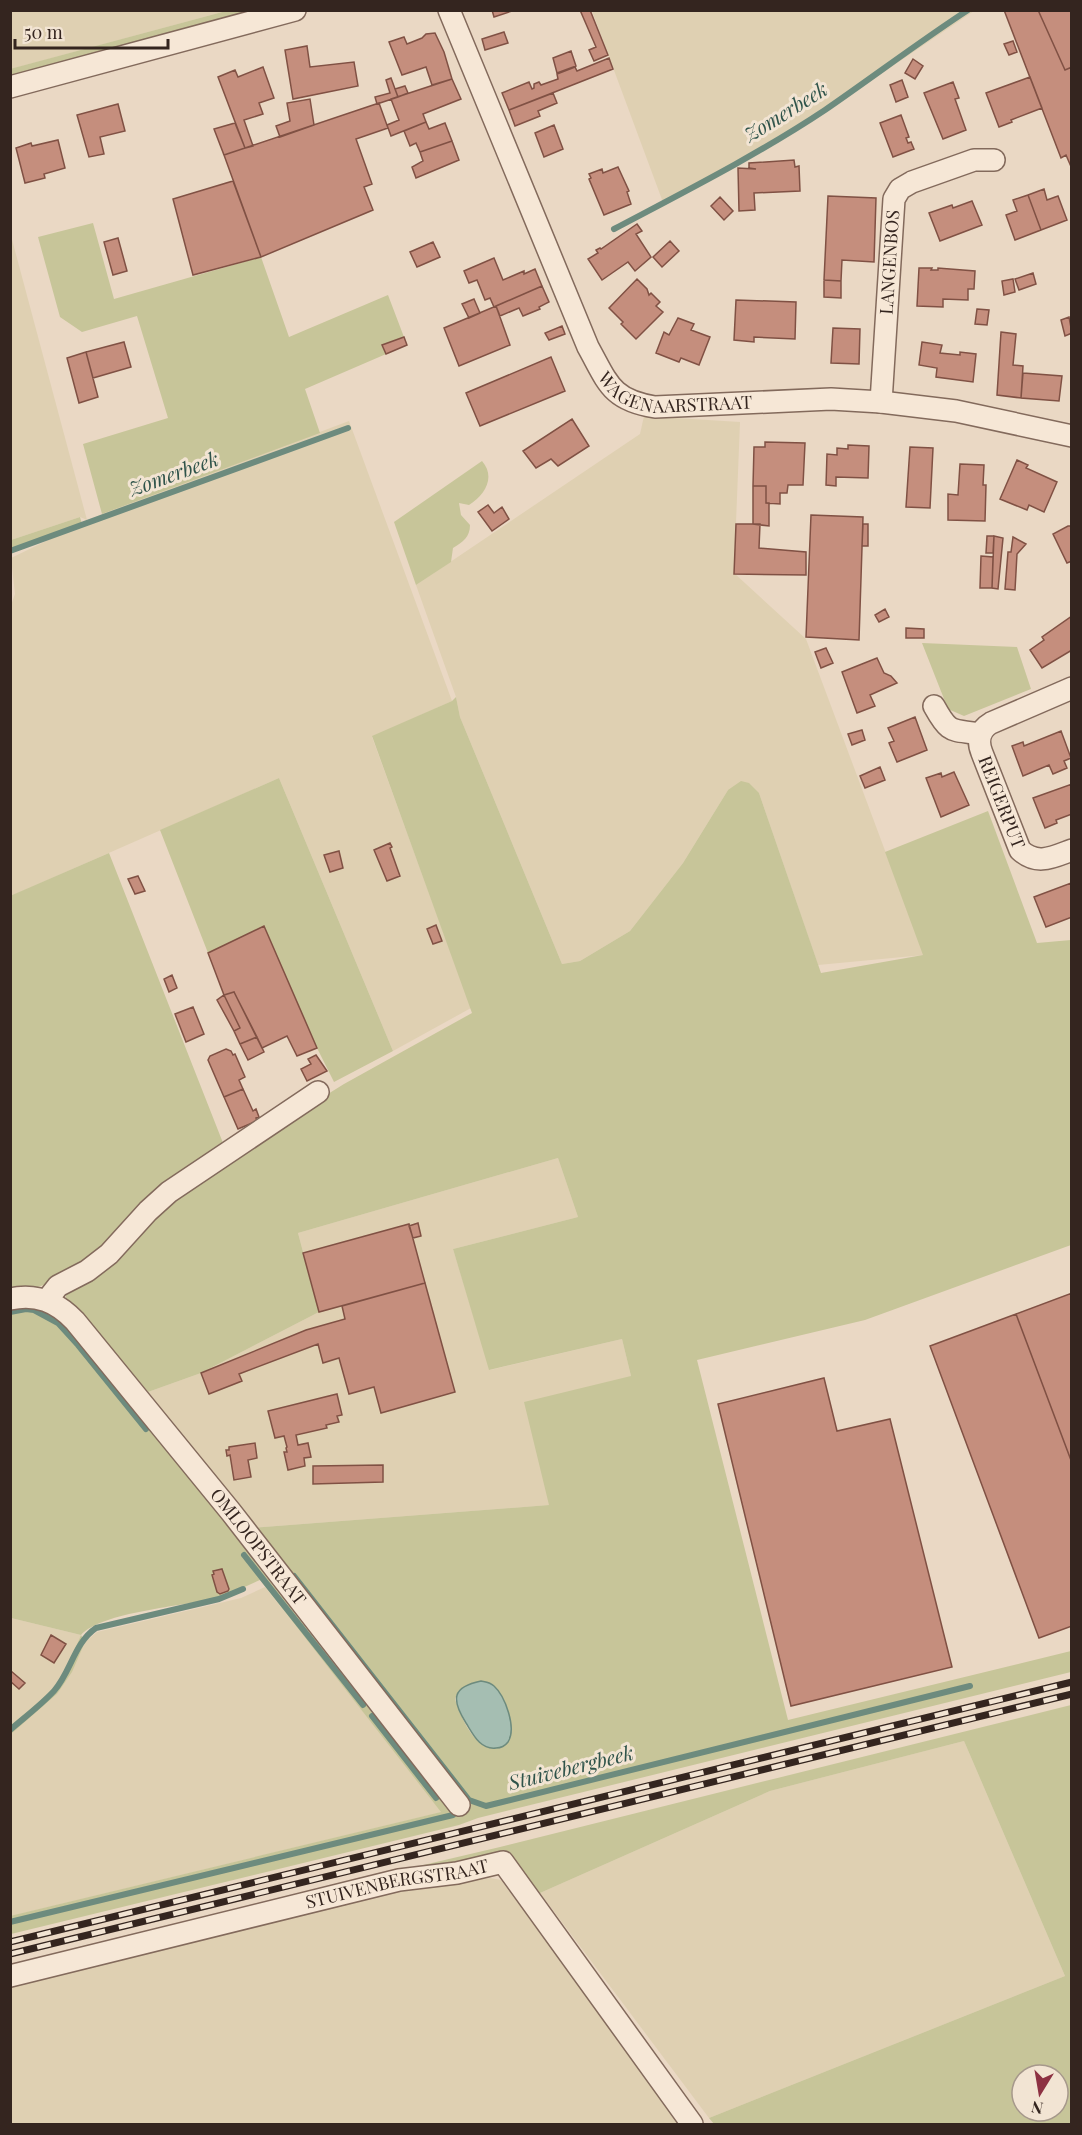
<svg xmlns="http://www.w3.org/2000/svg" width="1082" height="2135" viewBox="0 0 1082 2135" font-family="'Playfair Display',serif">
<rect width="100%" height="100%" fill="#ead8c4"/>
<!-- farmland -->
<path fill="#dfd0b2" d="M11,11h215l-215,58z
M592,11v-1l382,1 -142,96 -168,98z
M10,232l77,288 -7,-3 -69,23z
M644,416l96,6 -6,151 72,66 118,316 -106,10 -59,-172 -31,-3 -45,73 -53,68 -50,30 -18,3 -102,-247 -4,-20 -40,-112 224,-151z
M349,421l103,280 -80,36 99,271 -78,43 -114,-273 -268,118 -1,-288 5,-14 -4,-36 91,-44z
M558,1158l20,59 -125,32 37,121 132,-31 9,37 -82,129 -298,23 -103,-136 53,-19 118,-61 -21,-79z
M265,1587l177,225 -431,104 -1,-182 47,-40 28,-52 12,-10 144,-34z
M11,1618l70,17 -15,34 -13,21 -42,35z
M964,1741l101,235 -356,142 -169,-225 230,-102z
M490,1878l11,2 180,244h-670l-1,-141 398,-94z"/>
<!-- green -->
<path fill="#c7c599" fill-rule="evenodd" d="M226,11h39l-254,70 -1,-12z
M93,223l21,76 147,-42 28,80 99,-42 19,50 -102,44 15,44 -218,81 -19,-70 85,-26 -31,-102 -55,16 -22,-15 -22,-80z
M482,461c14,16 3,34 -13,44l-10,-2 2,12 9,10c0,12 -7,17 -17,23l-2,14 -35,23 -22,-63z
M80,517l2,7 -71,25v-9z
M922,643l95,4 14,42 -67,27 -16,-7z
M456,697l4,20 102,247 18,-3 50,-30 53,-68 45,-73 13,-9 8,2 10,10 62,180 102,-18 -38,-103 103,-41 49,132 34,-3v305l-206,75 -168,40 91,360 283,-69v21l-593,146 -19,7 -448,109 -1,-18 431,-104 -181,-232c-14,6 -29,14 -44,18 -31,8 -115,14 -135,37l4,7 -13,30 -15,22 -46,40v-9l42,-35 13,-21 15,-34 -70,-17v-312l10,-2 35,8 195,216 298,-23 -25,-103 107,-26 -9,-37 -133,31 -36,-121 125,-32 -20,-59 -260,75 21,79 -118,61 -53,19 -37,-44 -45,-46v-11l101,-93 71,-48 106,-66 128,-71 -100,-277 80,-35zM481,1681c21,3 29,31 30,50l-22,17c-18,-7 -28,-31 -34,-49 4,-12 14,-15 26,-18z
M279,778l114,273 -59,31 -17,-34 -53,-122 -56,27 -48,-123z
M109,853l116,295 -118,103 -47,29 -29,9 -21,2v-395z
M1071,1705v419h-357l-5,-6 356,-142 -101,-235 -194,50 -230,102 -35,-40 -494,113 272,-68 217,-51zM1022,2075h36v36h-36z"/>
<!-- water -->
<path fill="#a5beb2" stroke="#6d8b7e" stroke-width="1.5" d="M481,1681c5,1 9,1 13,5 11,10 23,42 14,56 -3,4 -7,6 -12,6 -16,2 -23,-14 -30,-25 -15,-24 -14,-36 15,-42z"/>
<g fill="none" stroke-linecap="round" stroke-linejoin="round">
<!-- stream -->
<path stroke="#6d8b7e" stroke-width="6" d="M614,229c70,-37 145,-75 211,-119 48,-33 94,-68 143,-100
M10,551l338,-123
M10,1312l16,-3 8,1 24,13 20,22 68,84
M244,1555l119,150
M294,1576l175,224 17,6 484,-120
M372,1716l64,82
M10,1730c15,-13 31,-25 44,-39 17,-19 20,-48 42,-63l123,-29 24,-10
M10,1922l443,-107"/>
</g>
<!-- building -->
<path fill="#c58e7d" stroke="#805144" stroke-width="1.5" d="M492,10h23l-21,7z
M580,10h10l18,45 -14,6 -5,-11 7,-3z
M1004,10h34l27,60 7,-3v102l-6,-14 -5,3z
M1038,10h34v57l-7,3z
M504,32l4,11 -23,7 -3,-11z
M435,33l9,19 8,27 -20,6 -6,-18 -24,8 -13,-33 15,-5 3,7 15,-6 4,-4z
M1013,41l4,11 -8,3 -5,-11z
M307,46l3,21 44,-5 4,24 -65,13 -8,-49z
M571,51l5,15 -19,7 -4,-15z
M609,58l4,11 -104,41 -7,-17 27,-11 3,7 2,-1v-4l5,-2 2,3 17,-6 -1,-5 18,-7 2,4z
M913,59l10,7 -8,13 -10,-6z
M263,67l11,31 -15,5 4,11 -19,6 9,26 -8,2 -27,-71 17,-7 3,7z
M1030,77l12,31 -31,12 1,2 -13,5 -13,-34z
M391,78l7,19 -21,7 -2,-7 15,-4 -4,-13z
M452,79l9,20 -38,15 3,8 -35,14 -4,-11 12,-5 -8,-21z
M902,80l6,17 -12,5 -6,-17z
M953,82l6,16 -4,1 11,31 -23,9 -19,-46z
M405,86l3,7 -10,4 -3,-8z
M553,93l4,10 -19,8 2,5 -25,10 -6,-16z
M310,99l4,26 -34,12 -4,-11 14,-5 -3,-18z
M379,103l9,25 -32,11 16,45 -8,3 9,23 -112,47 -37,-102z
M118,104l7,27 -25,6 4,17 -15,3 -12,-42z
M901,115l8,22 -3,1 2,5 3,-1 3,7 -21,8 -13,-34z
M426,122l3,7 16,-6 7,18 -32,11 -4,-9 -6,3 -6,-15z
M235,123l10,25 -21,7 -10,-26z
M554,125l9,24 -19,8 -9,-24z
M58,140l7,28 -21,6 1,4 -20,5 -9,-35 15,-5 1,3z
M452,141l7,19 -43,18 -4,-11 11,-6 -3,-9z
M794,160l1,7 4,-1 1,25 -46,2 1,17 -16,1 -1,-43 18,1 -7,-1v-5z
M618,167l11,24 -2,1 4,12 -27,11 -15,-36 2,-1 -2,-4 13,-5 1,4z
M233,181l28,76 -68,18 -20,-76z
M1044,189l3,11 11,-4 9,24 -26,10 -13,-35z
M1028,195l13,35 -26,10 -9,-25 11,-4 -4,-11z
M828,196l48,2 -2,64 -32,-2 -1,21 -17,-1z
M720,197l13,14 -9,9 -13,-14z
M972,201l10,24 -42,16 -11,-28 23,-8 1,3z
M637,224l5,7 -6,3 15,23 -16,14 -7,-9 -26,18 -14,-21 10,-6 -2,-3 4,-2 1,1z
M118,238l9,33 -14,4 -9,-33z
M670,241l9,10 -17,16 -9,-10z
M433,242l7,15 -23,10 -7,-15z
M494,258l9,22 21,-9v3l11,-5 7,17 -48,21 -4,-9 -5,2 -8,-20 -8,3 -5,-12z
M919,268h13l-1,2h7v-2l37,3 -1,18h-6v11l-25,-1v8l-26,-1z
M1033,273l3,11 -17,6 -4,-11z
M637,279l10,10 2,6 2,-2 9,9 -4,4 7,6 -27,27 -15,-15 2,-2 -14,-14z
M1013,279l2,13 -11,3 -2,-14z
M824,280l17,1v17l-17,-1z
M542,286l7,16 -10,5 1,2 -17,7 -4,-8 -19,8 -4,-10z
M474,299l6,14 -11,5 -7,-14z
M736,300l60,2 -1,37 -41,-2v5l-20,-2z
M496,306l14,39 -51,21 -15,-38z
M977,309l12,1 -2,15 -12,-1z
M1069,317l3,16 -7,3 -4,-16z
M678,318l16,6 -3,6 19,7 -11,28 -18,-7 -2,4 -23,-9 8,-21 5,3z
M562,326l3,8 -16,6 -4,-7z
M833,328l27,1 -1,35 -28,-1z
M1001,332l15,2 -3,31 10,1 -2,32 -24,-3z
M404,337l3,8 -21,9 -4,-9z
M124,342l7,25 -38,11 -7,-26z
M922,342l20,3 -2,8 20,2v-3l16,2 -3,28 -37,-5 1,-9 -18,-3z
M86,352l12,45 -19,6 -12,-45z
M551,357l14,34 -85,35 -14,-33z
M1023,373l39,3 -3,25 -38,-3z
M572,419l17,27 -31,20 -7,-7 -15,9 -13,-17z
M765,442l40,1 -2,42h-15l-1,8h-7v11l-14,-1v-17h-13l1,-39h11z
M848,445l21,1 -1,32 -32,-1v9l-10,-1 1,-31 10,1v-7l11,1z
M910,447l23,1 -3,60 -24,-1z
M1017,460l11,5 -2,3 31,14 -13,30 -15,-7 -2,5 -27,-11z
M960,464l24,1 -1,20h3l-1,36 -37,-1v-26l10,1z
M753,486h13v17h3v23l-16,-2z
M488,505l6,8 8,-6 7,12 -17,12 -14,-19z
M811,515l52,2 -4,123 -53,-3z
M736,524h24l-1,24 47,4v23l-72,-1z
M863,524h5v22h-6z
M1068,526h4v35l-5,2 -14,-29z
M987,536h7l-1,17h-7z
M994,536l9,2 -5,51 -6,-1z
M1013,537l13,7 -9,10 -2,36 -10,-1 3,-37h3z
M981,556l12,1 -1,31h-12z
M885,609l4,8 -10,5 -4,-7z
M1072,616v34l-30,18 -12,-18 14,-10 -2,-3z
M906,628l18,1v9h-18z
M826,648l7,15 -12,5 -6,-16z
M877,658l7,15 7,3 6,7 -27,12 5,11 -18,7 -15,-41z
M915,717l12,33 -30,12 -8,-19 5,-2 -6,-13z
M862,730l3,10 -13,5 -4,-11z
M1061,731l10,27 -7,3 3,7 -14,6 -4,-9 -26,11 -11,-30 11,-4 1,4z
M880,767l5,13 -20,8 -5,-12z
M954,772l15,33 -28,12 -15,-39 15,-5 1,4z
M1072,784v30l-16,6 1,3 -12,5 -12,-30z
M390,843l2,4 -2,1 10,28 -13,5 -13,-31z
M339,851l4,17 -13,4 -6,-17z
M138,876l7,15 -10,3 -7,-15z
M1071,883l1,34 -26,10 -12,-30z
M436,925l6,16 -9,3 -6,-15z
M264,926l53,122 -20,8 -10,-20 -25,12 -28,-56 -10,3 -16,-42z
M172,975l5,13 -8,4 -5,-13z
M234,992l23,45 -17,7 -6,-13 6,-3 -16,-33z
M224,995l16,33 -6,3 -17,-31z
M193,1007l11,27 -18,8 -11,-28z
M257,1037l7,15 -16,8 -8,-16z
M226,1049l5,2 2,4 2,-1 10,23 -6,3 4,9 -19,8 -16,-37 2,-4z
M316,1055l11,16 -20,10 -6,-12 10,-5 -3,-5z
M243,1089l10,22 3,-2 3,8 -3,1 1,3 -19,8 -14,-32z
M418,1223l3,13 -8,2 -4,-12z
M409,1224l16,59 -106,29 -16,-59z
M425,1283l30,109 -74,21 -7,-26 -25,7 -10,-36 -16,5 -5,-19 -79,30 3,7 -33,13 -8,-21 105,-43 39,-11 -3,-13z
M1072,1293v170l-56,-149z
M1016,1314l56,149v163l-33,12 -109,-292z
M824,1378l13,53 53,-12 62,248 -161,39 -73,-302z
M337,1394l5,21 -5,1 2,6 -13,3 1,3 -31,7 2,10 10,-2 3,14 -7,1 1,8 -17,4 -4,-18h3l-1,-4 1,-1 -3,-11 -9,2 -7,-27z
M255,1443l2,15 -9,2 3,17 -17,3 -4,-25 -3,1 -1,-6h3v-3z
M383,1465v17l-70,2v-18z
M222,1569l7,20 -1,2 -8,3 -3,-2 -5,-17 2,-1 -1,-3z
M51,1635l15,9 -12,19 -13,-8z
M11,1671l14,12 -6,6 -9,-8z"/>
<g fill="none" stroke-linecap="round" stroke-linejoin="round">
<!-- street casing -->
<g stroke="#836a5c" stroke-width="24">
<g id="street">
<path id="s1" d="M449,10l139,337c20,36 23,53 67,60l176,-8 50,3 75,9 116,25"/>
<path d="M10,87l285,-77"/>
<path id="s2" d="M881,402l13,-203 6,-10 12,-7 62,-22h20"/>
<path id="s3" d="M1072,688l-81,35c-12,7 -14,18 -9,30l38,97c17,16 33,7 52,0"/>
<path d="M934,706c16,29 17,23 46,28"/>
<path id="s4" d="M10,1299c27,-6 47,3 65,22l156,191 228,293"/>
<path d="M47,1300l11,-14 29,-15 22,-17 39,-43 21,-19 149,-100"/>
<path id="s5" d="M10,1976l389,-96 58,-7 46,-11 189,262"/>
</g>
</g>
<!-- street -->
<use href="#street" stroke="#f6e7d6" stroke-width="21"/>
<!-- rail casing -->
<g stroke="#34251f" stroke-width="7">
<path id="rail" d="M10,1942l1062,-260
M10,1954l1062,-260"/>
</g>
<!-- rail -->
<use href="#rail" stroke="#f2e4d3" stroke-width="4.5" stroke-dasharray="14" stroke-linecap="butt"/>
</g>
<g text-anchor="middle" stroke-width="6" stroke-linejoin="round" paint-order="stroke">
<!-- street labels -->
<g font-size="18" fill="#34251f" stroke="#f2e4d3">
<text dy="6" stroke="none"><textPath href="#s2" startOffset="140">LANGENBOS</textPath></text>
<text dy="6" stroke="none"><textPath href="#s1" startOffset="476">WAGENAARSTRAAT</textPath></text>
<text dy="6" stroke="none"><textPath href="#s3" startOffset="176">REIGERPUT</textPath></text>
<text dy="6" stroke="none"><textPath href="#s4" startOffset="363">OMLOOPSTRAAT</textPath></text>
<text dy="6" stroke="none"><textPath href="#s5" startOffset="398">STUIVENBERGSTRAAT</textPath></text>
</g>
<!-- water labels -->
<g font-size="20" font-style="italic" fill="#2f534a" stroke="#f2e4d3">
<text transform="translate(786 112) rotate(-32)" y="7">Zomerbeek</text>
<text transform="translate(174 474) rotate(-20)" y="7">Zomerbeek</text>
<text transform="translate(571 1768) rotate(-14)" y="7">Stuivebergbeek</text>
</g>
</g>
<!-- border -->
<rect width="1082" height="2135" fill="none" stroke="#34251f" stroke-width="24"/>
<!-- north arrow -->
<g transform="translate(1040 2093) rotate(191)"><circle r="28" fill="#f2e4d3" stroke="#a6988b" stroke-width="1.5"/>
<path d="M0-4.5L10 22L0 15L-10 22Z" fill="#8d3142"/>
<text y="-9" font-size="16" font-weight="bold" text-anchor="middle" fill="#34251f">N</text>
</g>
<!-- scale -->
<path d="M15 39v9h153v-9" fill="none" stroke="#34251f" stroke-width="3"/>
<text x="24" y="39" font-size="18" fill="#34251f" stroke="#f2e4d3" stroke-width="4.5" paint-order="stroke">50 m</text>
</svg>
